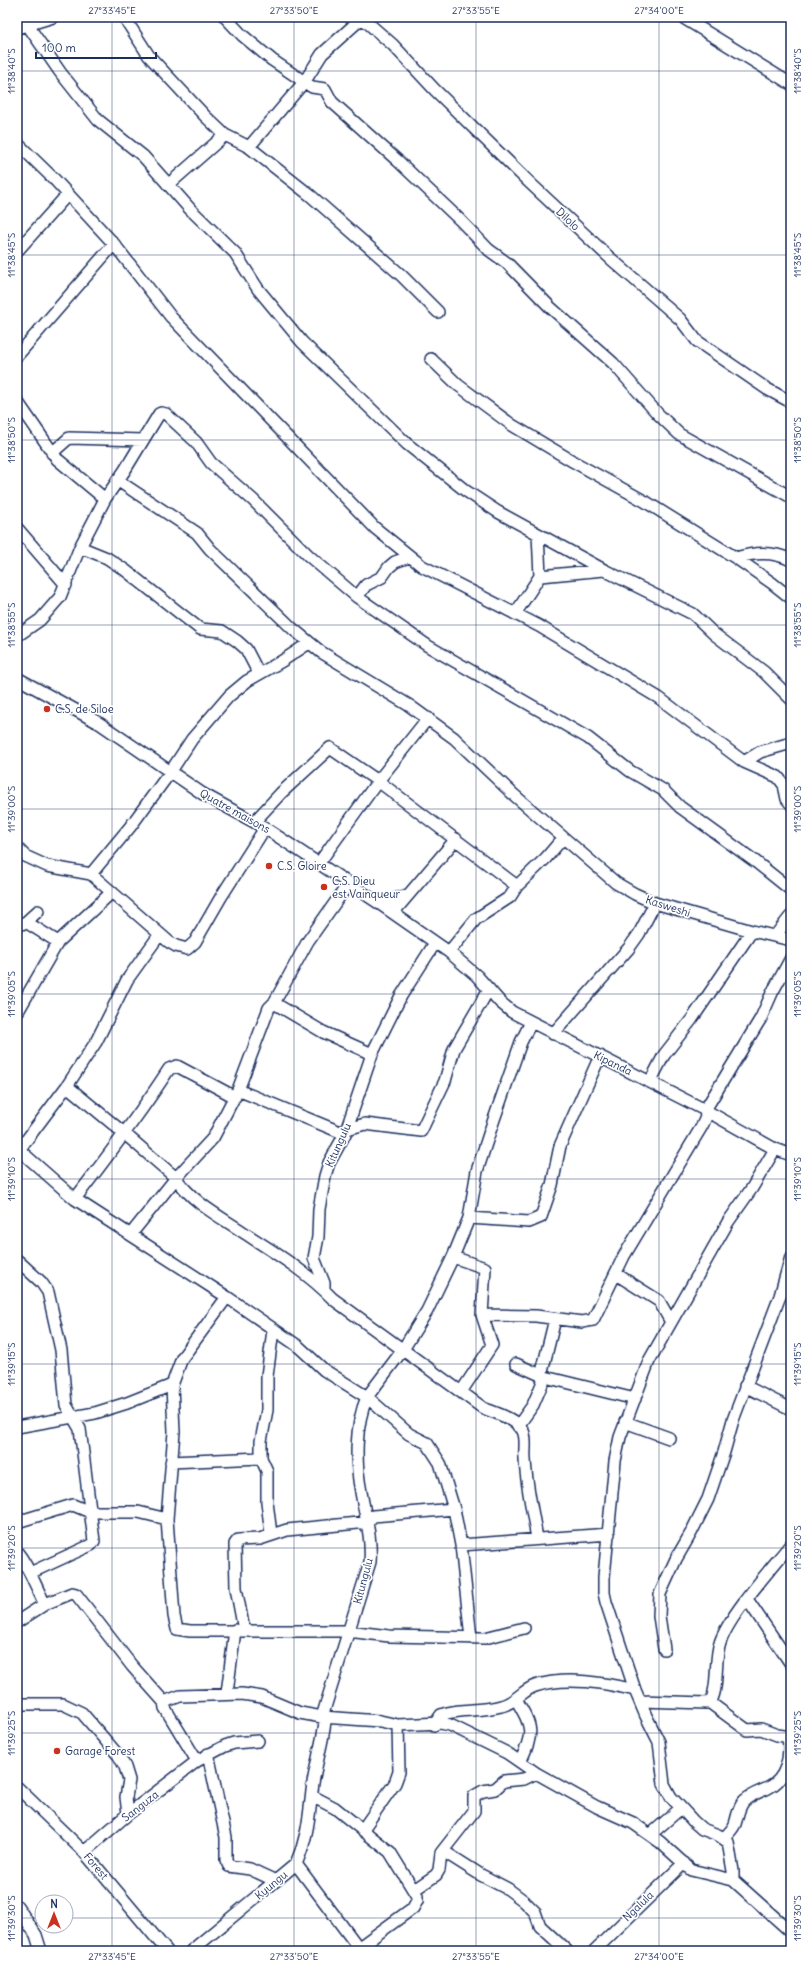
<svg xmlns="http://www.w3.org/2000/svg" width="808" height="1968" viewBox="0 0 808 1968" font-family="Delius,sans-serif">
<rect width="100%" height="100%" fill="#fff"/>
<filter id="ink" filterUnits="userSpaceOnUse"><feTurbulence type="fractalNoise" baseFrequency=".025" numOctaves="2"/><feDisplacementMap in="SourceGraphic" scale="8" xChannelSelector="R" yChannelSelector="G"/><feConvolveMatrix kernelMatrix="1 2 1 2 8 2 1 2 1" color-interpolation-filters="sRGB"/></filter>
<g filter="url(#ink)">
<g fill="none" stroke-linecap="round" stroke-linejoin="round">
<!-- minor casing -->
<g stroke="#1b2f5e" stroke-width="14">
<path id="minor" d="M22,17l38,55 38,48 45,36 47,53 45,44 23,36 44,53 105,102 59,47 32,21 106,58 89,44 21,20 50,38 27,27
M124,17l25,39 56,60 20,19 24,12 62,49 90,79 37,37
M225,17l17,18 30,25 40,27 13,2 7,13 66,59 62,59 29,30 18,13 43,44 63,56 44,50 22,21 112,63
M361,17l32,28 42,45 96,94 79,74 70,61 17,22 70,48 24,13
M682,17l109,67
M17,28l36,-11
M17,143l38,37 59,64 57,73 204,211 47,38 117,60 120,72 85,64 34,15 6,8 3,14 4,5
M249,147l56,-66 17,-27 40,-36
M168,185l57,-50
M17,251l51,-57
M17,356l97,-112
M431,359l27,26 54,40 62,37 72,40 90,56 36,25 19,15
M17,401l40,58 48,40
M52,453l17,-15 74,2
M117,480l80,53 13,16 83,80 28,23 89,54 44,32 60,57 102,88 19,11 20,9 97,28 39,9
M17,528l49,57
M80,547l27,11 18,12 75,59 22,2 15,10 9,8 13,25
M736,558c19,-6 37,-7 55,2
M540,576l64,-6
M357,597l9,-12 16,-8 7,-10 6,-5 14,-5
M515,614l25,-38 -2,-42
M17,636l23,-16 20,-23 20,-50 25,-48 20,-29 34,-56 2,-1 5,1 30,28 15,21 42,37 56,56 48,41 71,49 160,92 42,33 33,19 17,17 76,55 35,28
M17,678l82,45 104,71 62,34 115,76 69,48 28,24 23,26 12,10 193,98 70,39 16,6
M744,762l16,-10 31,-9
M255,821l26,-28 49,-45 48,33 139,105
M17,848l8,8 22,10 44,8 78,68 7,4 11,3 8,-7 26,-45 44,-69
M319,863l59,-82 50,-63
M91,874l39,-47 41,-56 21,-32 37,-43 18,-15 35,-20 27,-18
M380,904l28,-9
M393,913l63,-74
M26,922l32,20
M17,926l9,-4 12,-11
M775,936l15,-19
M449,952l27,-33 34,-22 7,-11 29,-28 17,-20
M274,1003l49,29 49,22
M17,1013l41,-71 54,-50
M553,1034l76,-86 10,-14 16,-31
M650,1082l14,-27 28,-36 60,-88
M67,1086l58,48 51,44c17,25 43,38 67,54 31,20 64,40 90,67l150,109c12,5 34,11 40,23 4,8 1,19 2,28 1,26 8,53 12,80
M238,1090l107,44
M347,1129l18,-5 56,7 24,-50 9,-32 35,-60
M17,1148l58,51 152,98 71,49 26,24 43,27 42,37 18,9 13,20 14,46 7,36 10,93
M19,1150l48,-64 29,-44 31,-62 33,-46
M75,1199c33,-43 65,-85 94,-130l8,-3 58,31
M469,1218l60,4 12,-5 11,-32 8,-39 40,-90
M131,1234l45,-56 37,-40 25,-48 31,-82 5,-5 34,-62 41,-58
M453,1257l32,11 -3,47 10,30 -31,47
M17,1260l24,22 7,10 13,58 5,55 14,24 14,112 -3,4 -61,28
M616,1274l43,27 12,21
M324,1289v-6l-10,-25 4,-21 1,-28 6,-33 4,-13 16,-29 27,-80 29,-58 34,-53
M227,1297l-45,61 -10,27 2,47 -7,87 7,97 3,13 13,2h158l41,5 96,2 39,-10
M482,1315l54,1 46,6 11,-2 31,-64 78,-130 4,-9 -1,-7 56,-92 11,-25 19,-35
M516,1364l29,13 90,22
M541,1376l14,-57
M745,1386l46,23
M625,1422l44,16
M518,1426l15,-21 12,-28
M17,1427l78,-14 32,-10 45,-18
M171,1462l90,-4
M17,1522l56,-17 17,7h48l29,7
M271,1534l-4,-32v-31l-6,-13v-17l6,-31v-34l6,-46
M461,1545l148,-11
M17,1552c13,16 18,34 28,52
M747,1599l44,65
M17,1622l28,-18 27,-11 4,1 56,72 32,36 1,6 32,53
M244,1630l-8,-42 -1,-44 3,-4 22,-1 27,-9 81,-8 5,-6 81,-7
M664,1649l-5,-33 1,-22 16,-35 15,-26 17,-34 16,-47 9,-32 47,-124 11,-39
M227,1693l8,-63
M516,1699c16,28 19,32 4,63
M640,1701l67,2 4,-2c8,-15 3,-41 9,-58 9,-28 51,-74 71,-99
M164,1702l16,-6 62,-2 20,3 38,16 22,4 58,4 18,4 42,-2 10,2 57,28 29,20 61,34 36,16 27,19 31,28 42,10 58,52
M709,1702l38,28 14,-1 16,6 14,2
M17,1704h46l19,9 37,43 6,11 4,13 -3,17 2,17
M434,1725l7,-10 6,-2c18,-4 37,-2 54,-7 14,-3 22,-16 34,-20 31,-10 70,-3 100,4
M208,1754l18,83v23l3,6 21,3 26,12
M17,1787l67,65 83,99
M312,1796l23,12 55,44 27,44v5l-4,7 -59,43
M363,1829l32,-46 4,-11 -1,-47
M650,1835l31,-27
M724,1838c4,-4 9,-9 11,-14 3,-9 3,-16 9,-23 7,-7 16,-9 24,-13 19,-9 23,-32 20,-51
M443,1851l38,24 27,14 16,12 11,11 5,14 27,25
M84,1852l44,-38 69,-53 28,-15 9,-3 24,-2
M296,1864l62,83
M733,1880v-9l-5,-29 -10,-7 -16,-6 -8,-7 -23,-25 -7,-13 -5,-42 -13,-26 -11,-26 -29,-88 -2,-9v-16l11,-116 5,-24 29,-76 79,-139 24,-34 23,-39
M414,1890l22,-15 3,-5 2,-17 33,-42v-15l9,-5 12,-2 9,-8 20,-2 12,-6
M17,1906l19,29 5,16
M191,1951l105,-87c13,-30 13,-50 17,-81 3,-18 8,-36 11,-54l1,-8 -3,-4 48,-155c2,-25 -5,-46 -9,-70 -6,-30 -6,-67 6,-95l35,-46 25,-40 26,-54 16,-39 8,-47 14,-43 30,-86 10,-20
M594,1951l90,-88"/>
</g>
<!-- minor -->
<use href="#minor" stroke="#fff" stroke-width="11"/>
</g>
</g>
<!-- ticks -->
<path fill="none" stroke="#1b2f5e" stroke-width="1" stroke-opacity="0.45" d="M112,17v1934M294,17v1934M476,17v1934M659,17v1934M17,71h774M17,255h774M17,440h774M17,625h774M17,809h774M17,994h774M17,1179h774M17,1364h774M17,1548h774M17,1733h774M17,1918h25M66,1918h725"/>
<!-- markers -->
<g fill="#c8321e" stroke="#fff" stroke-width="1.5">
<circle cx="47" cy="709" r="4"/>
<circle cx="269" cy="866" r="4"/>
<circle cx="324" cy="887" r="4"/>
<circle cx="57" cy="1751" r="4"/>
</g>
<g text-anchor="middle" stroke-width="3.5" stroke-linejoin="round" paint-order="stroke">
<!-- street labels -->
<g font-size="11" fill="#1b2f5e" stroke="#fff">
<text transform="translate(568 219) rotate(43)" y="4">Dilolo</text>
<text transform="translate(235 811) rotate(29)" y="4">Quatre maisons</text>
<text transform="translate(668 906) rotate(18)" y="4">Kasweshi</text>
<text transform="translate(613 1063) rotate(26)" y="4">Kipanda</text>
<text transform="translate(338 1145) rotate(-66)" y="4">Kitungulu</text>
<text transform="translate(363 1581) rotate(-75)" y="4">Kitungulu</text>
<text transform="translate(140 1806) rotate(-38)" y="4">Sanguza</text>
<text transform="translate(96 1866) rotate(50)" y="4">Forest</text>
<text transform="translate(271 1885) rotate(-40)" y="4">Kyungu</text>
<text transform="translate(638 1906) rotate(-44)" y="4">Ngalula</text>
</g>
<!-- poi labels -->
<g font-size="11" fill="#1b2f5e" stroke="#fff" text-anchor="start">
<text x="55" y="713">C.S. de Siloe</text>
<text x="277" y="870">C.S. Gloire</text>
<text x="332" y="885">C.S. Dieu<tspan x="332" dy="13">est Vainqueur</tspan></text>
<text x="65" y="1755">Garage Forest</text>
</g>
</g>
<!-- margin -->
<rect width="808" height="1968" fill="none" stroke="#fff" stroke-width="44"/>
<!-- north arrow -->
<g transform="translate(54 1914)"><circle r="19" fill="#ffffff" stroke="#a4acbf"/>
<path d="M0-3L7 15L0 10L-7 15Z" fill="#c8321e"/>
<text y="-6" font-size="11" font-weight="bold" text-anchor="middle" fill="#1b2f5e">N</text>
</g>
<!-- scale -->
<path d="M36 52v6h120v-6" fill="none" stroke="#1b2f5e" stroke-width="2"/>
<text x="42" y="52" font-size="12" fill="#1b2f5e" stroke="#ffffff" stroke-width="3" paint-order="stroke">100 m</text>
<rect x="22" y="22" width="764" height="1924" fill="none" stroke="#1b2f5e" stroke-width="1.5"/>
<g font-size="10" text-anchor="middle" fill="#1b2f5e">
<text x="112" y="14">27°33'45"E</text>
<text x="294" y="14">27°33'50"E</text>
<text x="476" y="14">27°33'55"E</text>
<text x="659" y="14">27°34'00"E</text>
<text transform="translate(11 71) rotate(-90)" y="4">11°38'40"S</text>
<text transform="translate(797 71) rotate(-90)" y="4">11°38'40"S</text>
<text transform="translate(11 255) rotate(-90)" y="4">11°38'45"S</text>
<text transform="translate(797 255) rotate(-90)" y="4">11°38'45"S</text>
<text transform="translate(11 440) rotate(-90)" y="4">11°38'50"S</text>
<text transform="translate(797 440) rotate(-90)" y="4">11°38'50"S</text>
<text transform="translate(11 625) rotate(-90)" y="4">11°38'55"S</text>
<text transform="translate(797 625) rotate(-90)" y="4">11°38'55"S</text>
<text transform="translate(11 809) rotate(-90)" y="4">11°39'00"S</text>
<text transform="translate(797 809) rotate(-90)" y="4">11°39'00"S</text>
<text transform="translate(11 994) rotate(-90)" y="4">11°39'05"S</text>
<text transform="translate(797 994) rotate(-90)" y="4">11°39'05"S</text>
<text transform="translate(11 1179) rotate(-90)" y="4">11°39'10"S</text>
<text transform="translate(797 1179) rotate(-90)" y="4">11°39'10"S</text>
<text transform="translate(11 1364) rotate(-90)" y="4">11°39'15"S</text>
<text transform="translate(797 1364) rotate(-90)" y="4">11°39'15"S</text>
<text transform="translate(11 1548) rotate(-90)" y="4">11°39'20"S</text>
<text transform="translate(797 1548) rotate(-90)" y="4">11°39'20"S</text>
<text transform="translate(11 1733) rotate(-90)" y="4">11°39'25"S</text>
<text transform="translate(797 1733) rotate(-90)" y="4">11°39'25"S</text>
<text transform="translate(11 1918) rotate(-90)" y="4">11°39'30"S</text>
<text transform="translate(797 1918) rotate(-90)" y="4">11°39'30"S</text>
<text x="112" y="1960">27°33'45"E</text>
<text x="294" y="1960">27°33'50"E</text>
<text x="476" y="1960">27°33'55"E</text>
<text x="659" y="1960">27°34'00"E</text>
</g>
</svg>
